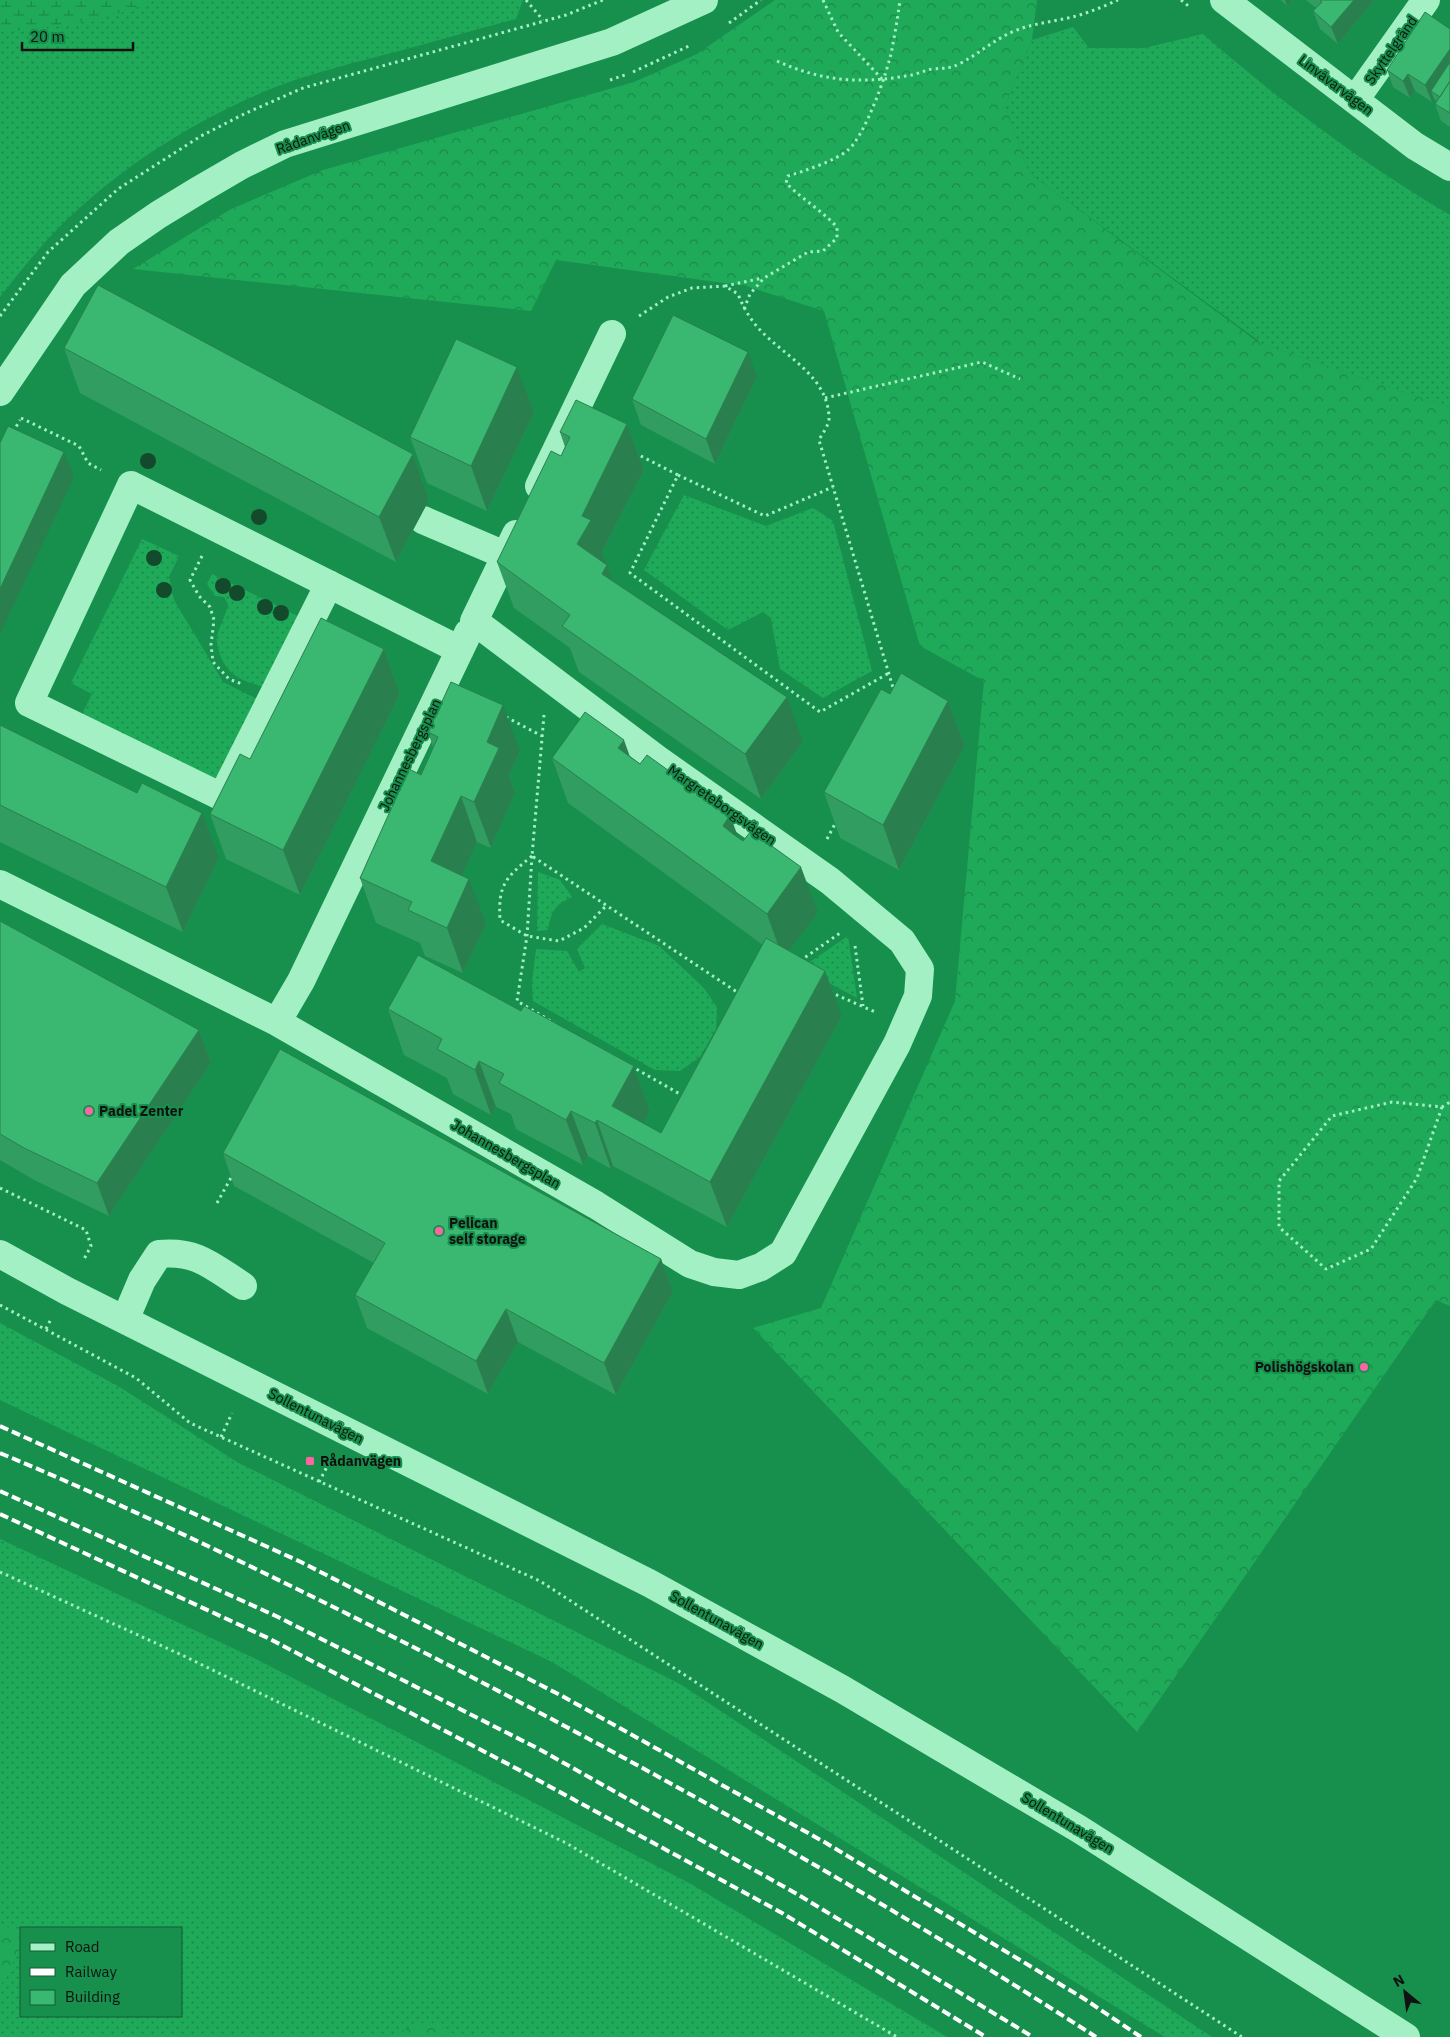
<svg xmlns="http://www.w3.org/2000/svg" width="1450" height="2037" viewBox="0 0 1450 2037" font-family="'IBM Plex Sans',sans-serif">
<defs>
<pattern id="grass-dots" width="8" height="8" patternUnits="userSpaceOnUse" patternTransform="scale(1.25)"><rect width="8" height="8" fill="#1faa5a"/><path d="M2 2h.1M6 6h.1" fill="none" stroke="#1a8949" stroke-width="1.8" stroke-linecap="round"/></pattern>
<pattern id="forest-crowns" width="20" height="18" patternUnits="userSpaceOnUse" patternTransform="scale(1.25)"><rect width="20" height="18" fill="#1faa5a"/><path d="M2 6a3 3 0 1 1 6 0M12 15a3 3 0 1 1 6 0" fill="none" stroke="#1a8949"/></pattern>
<pattern id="wetland-marsh" width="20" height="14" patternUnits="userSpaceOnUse" patternTransform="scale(1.25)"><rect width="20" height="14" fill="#1faa5a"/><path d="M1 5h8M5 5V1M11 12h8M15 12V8" fill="none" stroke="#1a8949"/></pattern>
</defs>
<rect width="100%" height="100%" fill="#16904c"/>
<!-- grass -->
<path fill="url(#grass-dots)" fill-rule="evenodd" d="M0,0h523l-7,19c-39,10 -78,22 -117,32 -42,11 -85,21 -126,37 -84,34 -166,87 -227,153 -16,18 -31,37 -46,56z
M1073,27l16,21h55l59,-14c77,67 159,129 247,181v193l-191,-65v-2l-230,-168 -24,-68 27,-65z
M684,495l82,31 47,-18 20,13 39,150 -49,27 -43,-29 -9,-51 -8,-6 -35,18 -84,-60z
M142,539l37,17 -10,21 5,23 49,82 38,19 -43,86 -139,-67 13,-26 -21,-11z
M212,574l90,44 -35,70c-21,-7 -37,-9 -46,-31 -2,-5 -5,-14 -4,-20 2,-11 9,-22 11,-33l-4,-7 -9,-1 -8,-12z
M538,872l22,8 12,17c-18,8 -21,15 -24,33l-11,1z
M602,924l57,22 44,41 14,20 -1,22 -16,28 -20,14 -25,-1 -122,-69 -1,-18 4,-34 31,2 12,21 6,-4 -8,-19z
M848,936l9,62 -56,-30z
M0,1323l118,63 119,76 443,222 532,353h-47l-613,-375 -552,-262z
M0,1539l256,120 435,225 256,153h-947zM21,1928h160v88h-160z"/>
<!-- forest -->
<path fill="url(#forest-crowns)" d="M775,0h262l-5,40 -27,65 24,68 230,170 191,65v898l-14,-6 -299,432 -384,-404 68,-20 134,-307 29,-320 -64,-35 -96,-335 -78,-25 -190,-26 -25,51 -398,-42 98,-60 92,-39 311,-88 63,-28z
M0,1923l16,9 5,15 -21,40z
M428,2021l33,16h-68l11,-7z"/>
<!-- wetland -->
<path fill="url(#wetland-marsh)" d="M0,0h156c-53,22 -99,27 -156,32z"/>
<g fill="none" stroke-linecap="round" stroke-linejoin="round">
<!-- path -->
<path stroke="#a3f0c4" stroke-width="3" stroke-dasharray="2.5 4" stroke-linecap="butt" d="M526,0l17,20
M823,0l15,32 44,47
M1181,0l10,8
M729,23l32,-23
M777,61c44,20 82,23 129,15 9,-1 17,-5 26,-7 12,-1 18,0 29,-6 19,-10 35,-25 56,-33 21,-8 44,-9 66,-16 12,-4 24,-9 35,-14
M633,72l58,-27
M610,80l15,-5
M725,286l38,-8
M744,309l6,-15 14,-16 44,-26 15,-1 14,-13v-11c-16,-17 -35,-28 -51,-44l2,-7c16,-5 47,-15 60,-26 17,-14 40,-79 44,-101 3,-16 6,-33 8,-49
M0,316l48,-64 70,-63 83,-53 45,-23 57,-25 263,-73 37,-15
M639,316l29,-19 24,-9 33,-2 13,8c6,15 13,27 25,39 25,25 66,45 66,86 0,6 -7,15 -10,21l75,251
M825,398l157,-36 38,17
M21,418l58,28 9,17 13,7
M13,432l7,-12
M635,453l43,22 -48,98 190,139 69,-39
M678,475l87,41 68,-29
M202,556l-12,24 9,16 11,11 4,13 -3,25 2,17 16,17 13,5
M544,715l-12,141 208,138
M506,717l36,19
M827,839l9,-17
M532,856l-5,80 -10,65 37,22
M532,856c-27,22 -34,29 -32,64l27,16 32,5 25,-13 23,-23
M855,946l8,60
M800,961l40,-28
M830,992l45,20
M631,1066l54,31
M1442,1107l-25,71 -46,71 -45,20 -47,-42v-46l53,-65 60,-14 50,5 8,-5
M0,1188l86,42 5,16 -8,15
M217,1203l15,-27
M0,1305l136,73 54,45 350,158 702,456
M46,1329l5,-10
M221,1437l11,-24
M319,1482l11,-21
M0,1572l184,84 382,187 331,194"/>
<!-- minor -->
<path stroke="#a3f0c4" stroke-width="28" d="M1224,0l191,146 35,21
M1355,100l71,-100
M0,392l73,-107 46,-43 39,-27 41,-25 43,-25 43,-21 327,-102 92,-42
M539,486l73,-152
M423,520l82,35
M329,584l-107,213 -193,-94 102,-218 329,165
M0,884l277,138 319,183 94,59 24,8 25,3 22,-8 22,-14 114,-209 21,-48 2,-27 -18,-28 -72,-60 -173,-122 -183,-138 42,-87
M277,1022l24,-41 167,-348
M0,1254l67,37 582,292 193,106 237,140 327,208
M125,1320l17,-40 17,-26c38,-4 54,13 84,32"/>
<!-- rail -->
<path stroke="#fff" stroke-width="4" stroke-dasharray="9 4" stroke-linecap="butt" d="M0,1426l301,136 263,135 262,146 257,155 58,39
M0,1453c146,61 289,131 429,202 228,117 452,243 667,382
M0,1491l276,125 263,133 258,145 236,143
M0,1514l270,125 255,134 257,140 204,124"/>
</g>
<!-- trees -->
<g fill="#134a2c">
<circle cx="148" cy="461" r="8"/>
<circle cx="259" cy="517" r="8"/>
<circle cx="154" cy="558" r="8"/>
<circle cx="223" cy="586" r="8"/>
<circle cx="164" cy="590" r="8"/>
<circle cx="237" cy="593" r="8"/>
<circle cx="265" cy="607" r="8"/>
<circle cx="281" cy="613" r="8"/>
</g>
<!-- wall -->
<path fill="#329d60" d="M1281,0h11l-5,6z
M1306,0h68l-36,44 -18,-15 -7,-18 3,-3z
M1450,29v98l-9,-6 -6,-17 2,-3 -3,-2 -2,3 -17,-11 -5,7 -17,-11 -6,-17z
M64,348l349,106 16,46 -33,62 -316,-169z
M757,377l-42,87 -74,-39 -9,-26z
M534,413l-47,98 -60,-28 -17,-46z
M627,424l17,46 -42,82 10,29 191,161 -42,57 -182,-127 -9,-24 -56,-40 -17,-46 64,-106 4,-9 -5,-15z
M384,649l16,45 -100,201 -74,-36 -16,-45 40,-55z
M890,694l58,7 17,45 -66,124 -59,-32 -16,-46z
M0,725l219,133 -36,74 -183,-90z
M428,732l92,19 -11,24 6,18 -24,55 -14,-6 -15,33 24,49 -23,49 -38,-17 -5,-13 -44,-20 -16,-45 61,-103 12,-28z
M630,757l109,81 79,75 -29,38 53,65 -115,211 -114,-61 -2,3 -23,-13 -5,9 -67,-36 -5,-15 -15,-7 -5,8 -38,-21 -6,-16 -43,-23 -16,-46 133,2 113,55 16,45 -7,12 18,10 102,-188 -195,-142 -16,-45z
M0,921l199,109 12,33 -102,153 -73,-35 -36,-21z
M223,1153l438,106 12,33 -57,103 -98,-53 -30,52 -121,-66 -12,-33 19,-32 -140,-77z"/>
<!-- shaded-wall -->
<path fill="#29804e" d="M1285,0h7l-5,6z
M1354,0h20l-36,44 -7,-17z
M1450,49v27l-19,15 3,8 -2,3 -7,-17z
M1408,74l7,17 -5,7 -7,-17z
M748,352l9,25 -42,87 -9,-25z
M517,367l17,46 -47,98 -16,-45z
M627,424l17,46 -42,82 21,58 -46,-66 5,-28z
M64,452l10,25 -74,157v-45z
M413,454l16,46 -33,62 -17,-45z
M384,649l16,45 -100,201 -17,-45z
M787,697l16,45 -42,57 -16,-45z
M948,701l17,45 -66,124 -16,-45z
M503,705l17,46 -11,24 6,18 -24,55 -17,-46 13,-60z
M624,740l16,45 -22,-37z
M461,796l16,46 -29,65 -17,-46z
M202,813l17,45 -36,74 -17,-45z
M730,815l17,46 -24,-35z
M801,867l17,46 -35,46 -16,-45z
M469,879l17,45 -23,49 -16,-45z
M825,971l17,45 -115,211 -17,-45z
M199,1030l12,33 -102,153 -12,-33z
M479,1061l17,46 -5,8 -16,-45z
M634,1066l16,45 -16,30 -22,-35z
M571,1111l17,45 -5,9 -17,-45z
M597,1120l16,46 -2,3 -16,-46z
M661,1259l12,33 -57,103 -12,-32z
M506,1309l12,33 -30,52 -12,-33z"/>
<!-- building -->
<path fill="#3ab770" stroke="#29804e" d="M1320,0h34l-23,27 -18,-16 9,-9z
M1425,12l25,17v20l-25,36 -17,-11 -5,7 -16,-11z
M1450,62v19l-10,16 -9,-6z
M1450,81v32l-15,-9z
M98,285l315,169 -34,63 -315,-169z
M673,315l75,37 -42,87 -74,-40z
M456,339l61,28 -46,99 -61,-29z
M576,400l51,24 -45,92 9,4 -14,24 30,21 -5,9 185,123 -42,57 -183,-128 8,-11 -73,-53 54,-111 10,5 9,-19 -10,-5z
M8,426l56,26 -64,137v-146z
M321,618l63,31 -101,201 -73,-36 30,-60 10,5z
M901,673l47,28 -65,124 -59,-33 57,-103 9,5z
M451,682l52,23 -16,37 12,6 -25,54 -13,-6 -30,65 38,18 -22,49 -39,-18 4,-8 -52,-24 49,-109 12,6 17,-38 -10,-5z
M585,712l39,28 -6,8 22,16 7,-9 83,60 -7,11 10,8 10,7 8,-10 50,36 -34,47 -215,-156z
M0,725l137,68 5,-10 60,30 -36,74 -166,-82z
M0,921l199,109 -102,153 -73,-35 -24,-14z
M766,938l59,33 -115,211 -113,-62 -2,3 -24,-12 -5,9 -67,-37 5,-9 -25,-13 -4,9 -38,-21 5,-10 -54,-30 30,-54 103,56 3,-5 110,60 -22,40 49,27z
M280,1049l381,210 -57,104 -98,-54 -30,52 -121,-66 30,-52 -162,-90z"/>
<!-- markers -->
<g fill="#ff63a3" stroke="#16904c" stroke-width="2">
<circle cx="89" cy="1111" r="5"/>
<circle cx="439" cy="1231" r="5"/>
<circle cx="1364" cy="1367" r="5"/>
<rect x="305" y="1456" width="10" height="10" rx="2.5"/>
</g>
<g text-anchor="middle" stroke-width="4" stroke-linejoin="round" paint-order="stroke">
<!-- street labels -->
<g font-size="14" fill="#111" stroke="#16904c">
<text transform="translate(1391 50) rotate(-55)" y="5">Skyttelgränd</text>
<text transform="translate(1336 85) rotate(37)" y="5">Linvävarvägen</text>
<text transform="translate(313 137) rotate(-19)" y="5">Rådanvägen</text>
<text transform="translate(410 755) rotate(-64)" y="5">Johannesbergsplan</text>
<text transform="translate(722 805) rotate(35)" y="5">Margreteborgsvägen</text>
<text transform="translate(506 1154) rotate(30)" y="5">Johannesbergsplan</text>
<text transform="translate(316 1416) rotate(27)" y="5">Sollentunavägen</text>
<text transform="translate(717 1620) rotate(29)" y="5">Sollentunavägen</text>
<text transform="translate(1068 1823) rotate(31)" y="5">Sollentunavägen</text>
</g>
<!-- poi labels -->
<g font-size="14" font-weight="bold" fill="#111" stroke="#16904c" text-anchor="start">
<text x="99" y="1116">Padel Zenter</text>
<text x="449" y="1228">Pelican<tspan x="449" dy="16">self storage</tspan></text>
<text x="1354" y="1372" text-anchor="end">Polishögskolan</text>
<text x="320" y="1466">Rådanvägen</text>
</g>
</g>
<!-- legend -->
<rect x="20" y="1927" width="162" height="90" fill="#16904c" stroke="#145d34"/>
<rect x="30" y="1943" width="25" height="8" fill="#a3f0c4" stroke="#145d34"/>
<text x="65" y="1952" font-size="15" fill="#111111">Road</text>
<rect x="30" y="1968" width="25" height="8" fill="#ffffff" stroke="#145d34"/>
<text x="65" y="1977" font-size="15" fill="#111111">Railway</text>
<rect x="30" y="1990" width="25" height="15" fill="#3ab770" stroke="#145d34"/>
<text x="65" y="2002" font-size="15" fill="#111111">Building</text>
<!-- north arrow -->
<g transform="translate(1405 1992) rotate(331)" stroke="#16904c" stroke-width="4" paint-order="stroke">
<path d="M0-4L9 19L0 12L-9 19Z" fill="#111111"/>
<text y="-8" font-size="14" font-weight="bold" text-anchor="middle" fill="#111111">N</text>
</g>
<!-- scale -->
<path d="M22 42v8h111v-8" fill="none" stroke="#111111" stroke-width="2.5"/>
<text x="30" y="42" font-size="15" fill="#111111" stroke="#16904c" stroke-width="4" paint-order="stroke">20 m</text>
</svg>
